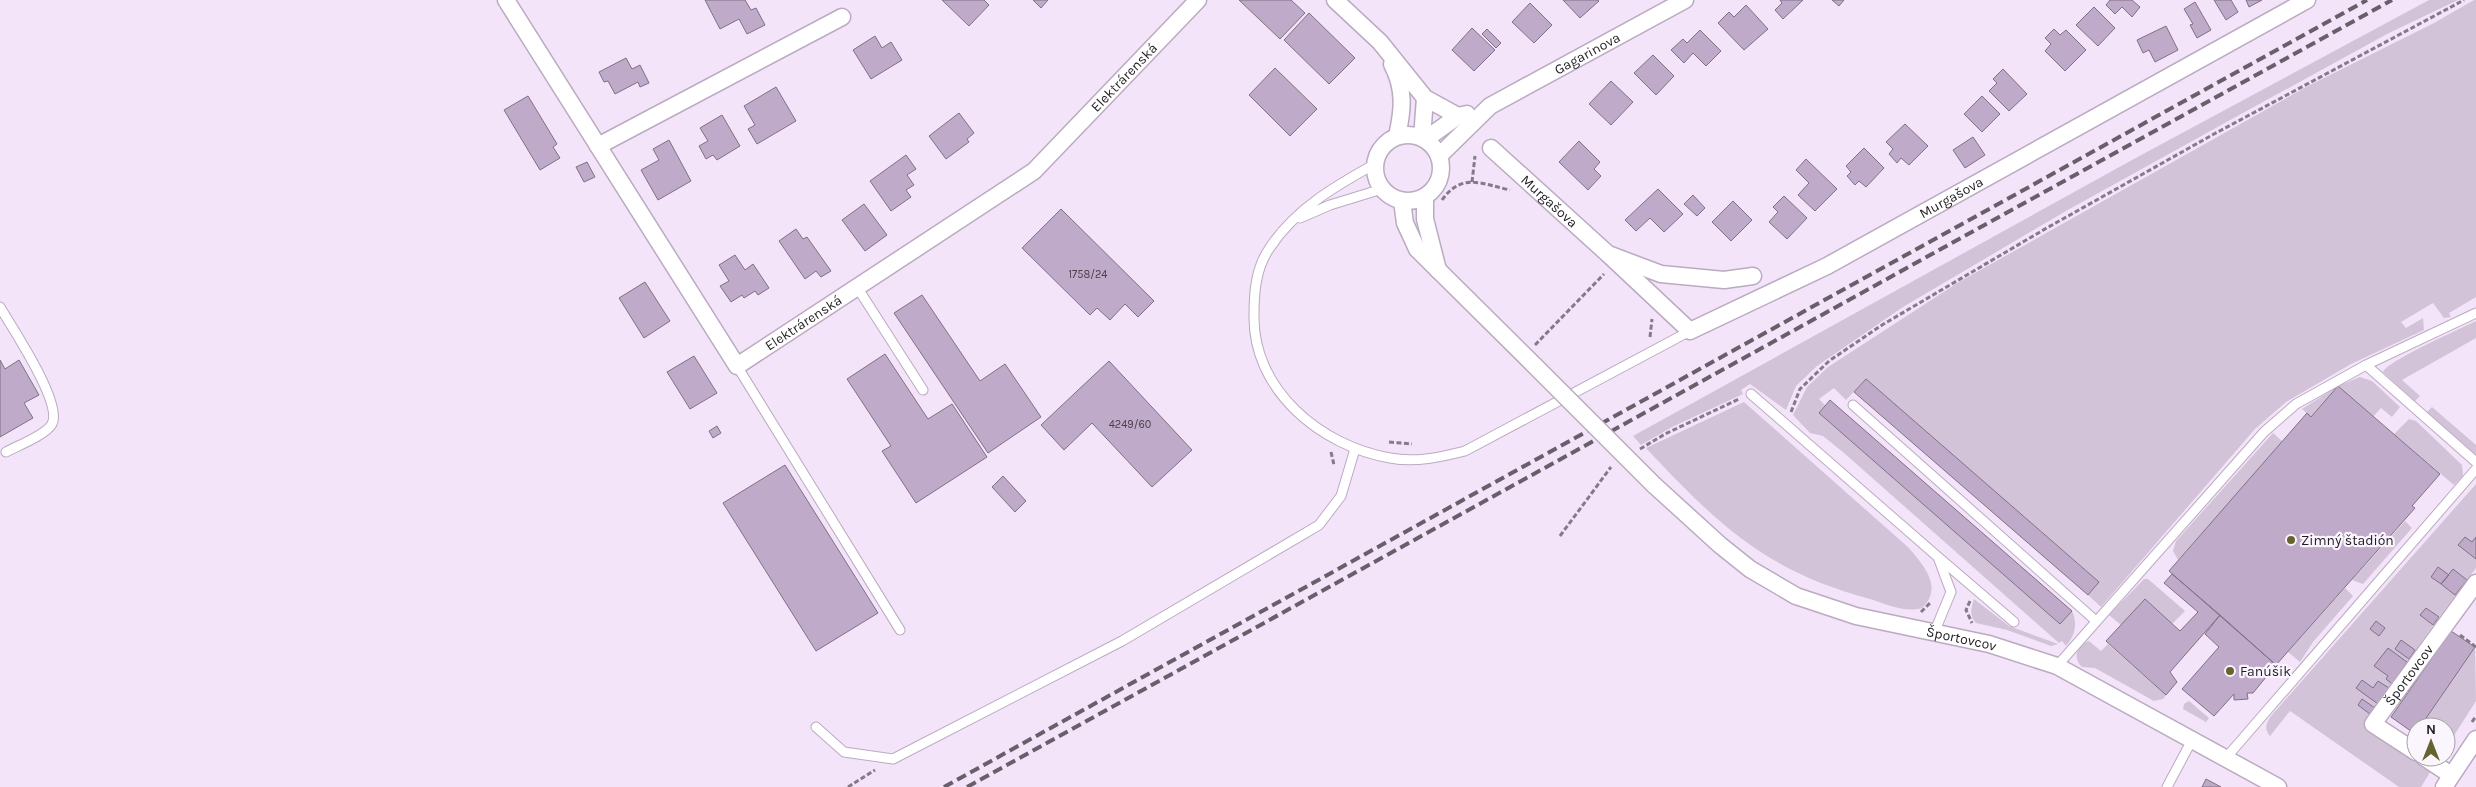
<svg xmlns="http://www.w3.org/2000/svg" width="2476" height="787" viewBox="0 0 2476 787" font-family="Karla,sans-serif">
<rect width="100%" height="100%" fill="#f3e4fa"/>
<!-- green -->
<path fill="#d3c3d9" d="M2429,0h29l-71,34 -155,85 -166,92 -163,96 -86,59 -21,20 -10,24 -36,-26 -9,6 2,4 -71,33 -31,18 -8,-9 499,-276z
M2474,0h2v297l-27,16 2,4 -7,1 -11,-15 -32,19 5,6 17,-10 1,12 -73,34 -65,38 -31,27 -154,178 -13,-12 11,-13 -233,-203 -20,21 -12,-12 -15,11 6,6 -6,8 241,211 12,-13c6,13 3,24 -6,35l-4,-5 -3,2 -215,-190 -21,-17 -13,-3 -17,-18 14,-28 21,-20 131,-85 349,-196 126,-63z
M2476,321v17l-74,42 18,16 -5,5 -32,-29c4,-11 77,-43 93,-51z
M2360,377l12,4 28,26 -8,10 -11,-9 -8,9 -35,-31 -27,31 -9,-8 36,-23z
M1744,402l165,146c14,17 35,39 13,60 -16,5 -37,-4 -52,-9 -104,-28 -152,-74 -224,-151z
M2432,407l44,38v10l-49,-43z
M2409,419l7,2 46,44 1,11 -9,9 -60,-51z
M2273,433l10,9 -105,118 -5,-9 3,-10z
M2476,484v84l-43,57 -63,90 62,54 -11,18h-22l-109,-76 -20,25c-6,-7 -4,-13 1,-20z
M2405,521l7,7 -49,56 -11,-4z
M2144,579h4l37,32 -13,13 -51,1 -12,-10z
M2345,588l8,8 -40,46 -13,20 -12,-10z
M1974,599l35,27 49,18 -7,2 -44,-16 -31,-7c-7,-8 -5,-14 -2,-24z
M2089,641l12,10 7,-7 58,51 -3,4 -9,2 -59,-33 -13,-1c-10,-9 -5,-22 7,-26z
M2475,647l1,54 -30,47v-21h-26z
M2189,701l20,17 -3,4 -23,-13 1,-5z"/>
<!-- building -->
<path fill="#c0aaca" stroke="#7f7185" d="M705,0h40l6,10 5,-2 9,17 -18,9 -8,-15 -19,10z
M942,0h42l5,5 -20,21z
M1033,0h15l-7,8z
M1239,0h52l14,13 -25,26z
M1563,0h35l1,1 -19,17z
M1780,0h23l-20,19 -8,-9 7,-7z
M1832,0h12l-5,6z
M2110,0h22l8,7 -8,10 -10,-10 -7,7 -9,-9z
M2214,0h17l7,12 -12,8z
M2246,0h16l-13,7z
M2195,2l16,28 -14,8 -7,-13 3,-1 -9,-15z
M1530,3l22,22 -18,18 -22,-21z
M1746,5l22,24 -24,21 -26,-27 11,-11 5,5z
M2094,7l21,21 -17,18 -22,-21z
M1309,13l46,45 -26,26 -45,-44z
M2166,26l12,24 -23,12 -6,-12 -6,3 -6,-13z
M1472,28l23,22 -21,21 -22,-21z
M1487,29l14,14 -5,5 -14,-14z
M2054,29l6,6 6,-5 20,20 -21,21 -20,-20 6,-7 -6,-6z
M1700,30l21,21 -15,15 -13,-13 -9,10 -13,-13 12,-11 4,4z
M875,36l7,12 9,-6 11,18 -31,19 -18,-29z
M1653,55l21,21 -18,19 -22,-22z
M626,58l6,11 8,-4 9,18 -9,4 -2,-5 -23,12 -7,-13 -4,1 -5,-10z
M1275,68l42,41 -27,27 -41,-41z
M2003,69l24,25 -18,17 -20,-20 8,-8 -4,-4z
M1611,81l22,21 -22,23 -22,-21z
M776,87l20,34 -39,23 -9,-15 7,-4 -11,-19z
M528,96l29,48 -4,3 7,11 -20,12 -36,-60z
M1982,96l18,18 -18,18 -18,-18z
M959,113l15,20 -7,6 2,3 -23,17 -17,-23z
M722,115l18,31 -23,14 -4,-5 -7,4 -7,-13 9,-5 -8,-13z
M1905,124l23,22 -19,19 -8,-7 -4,5 -8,-9 4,-5 -7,-7z
M1973,137l12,18 -20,13 -12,-18z
M669,140l22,41 -33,19 -17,-30 18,-10 -6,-11z
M1579,141l21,21 -6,7 7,7 -13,14 -29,-28z
M1864,148l20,20 -18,19 -7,-6 -4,4 -8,-9 4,-4 -5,-6z
M906,155l10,14 -9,6 7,10 -8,5 5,7 -20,14 -21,-30z
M1806,159l31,30 -22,22 -17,-16 11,-12 -13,-13z
M587,162l8,15 -11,5 -8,-15z
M1658,189l25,25 -19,18 -14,-14 -14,13 -11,-11z
M1693,195l12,13 -8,8 -13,-12z
M1784,196l23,22 -20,21 -18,-17 9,-10 -5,-5z
M1733,201l19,19 -21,21 -19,-19z
M864,204l23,31 -22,16 -23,-31z
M1061,209l93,92 -16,16 -13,-13 -15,16 -13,-12 -7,7 -68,-67z
M796,229l7,10 4,-2 24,34 -10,6 -5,-6 -11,8 -26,-38z
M735,255l10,15 8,-6 16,24 -11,7 -3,-4 -11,7 -2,-3 -11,7 -11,-16 9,-5 -10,-16z
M645,282l25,39 -26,17 -25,-40z
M922,295l58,86 25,-17 36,53 -53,36 -94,-140z
M885,354l43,65 24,-15 35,53 -71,46 -34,-52 9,-5 -44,-67z
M694,356l23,37 -27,16 -23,-37z
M0,360l5,9 14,-9 20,35 -15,8 9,15 -33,19z
M1109,361l83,89 -40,37 -60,-64 -28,27 -23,-25z
M1866,379l233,203 -11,13 -234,-203z
M2338,386l102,88 -28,32 3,2 -139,157 -107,-94 138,-158 4,4z
M1830,400l242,211 -12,13 -241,-211z
M717,426l4,7 -8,5 -4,-7z
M785,465l93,148 -62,38 -93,-148z
M1003,476l23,25 -11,11 -23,-25z
M2465,537l7,5 4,-5v22l-18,-14z
M2438,567l11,8 -8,9 -10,-7z
M2453,569l14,11 -12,15 -14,-11z
M2172,574l48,41 -50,57 7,10 -11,13 -60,-54 39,-42 35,32 18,-19 -34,-29z
M2426,608l13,9 -6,8 -13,-10z
M2220,615l56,50 -23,28h-6l1,6 -14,1v-6l-20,22 -32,-27 37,-42 -14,-13z
M2376,621l9,7 -6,8 -9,-7z
M2451,631l24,16 -55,80h-4l-1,7 -24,-17z
M2401,640l14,10 -6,9 -14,-10z
M2388,648l19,14 -15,22 -6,-5 2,-3 -14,-10z
M2362,680l11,8 5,-7 11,7 -11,16 -22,-16z
M2362,699l13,9 -5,6 -12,-9z
M2206,779l15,8h-19z"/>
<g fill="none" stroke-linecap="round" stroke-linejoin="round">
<!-- lane casing -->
<g stroke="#baabc0" stroke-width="11">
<path id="lane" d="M1375,164c-40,22 -81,46 -106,85 -13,19 -15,43 -15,65 -2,76 67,132 136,144 26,5 51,-1 75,-7l225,-120
M1300,218l30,-13 52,-16
M857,287l66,103
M0,307c12,21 63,96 52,117 -6,11 -35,22 -46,28
M2366,365l110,97
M737,366l163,264
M1751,394l187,163 13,35 -17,41
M1853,405l243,216
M1938,557l76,65
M2057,666l207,-234 32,-28 70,-39 110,-52
M816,727l28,25 49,7 229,-118 197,-116 22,-29 14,-47
M2225,759l251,-290
M2167,787l25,-47"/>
</g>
<!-- street casing -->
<g stroke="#baabc0" stroke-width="19">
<g id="street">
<path id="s1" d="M506,0l231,366 297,-195 164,-171"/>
<path d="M1335,0l45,42 45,56 33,18"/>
<path d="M1392,64c13,25 11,46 5,72"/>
<circle cx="1408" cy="168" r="33"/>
<path d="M1422,138l3,-40"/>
<path d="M1426,139l32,-23 9,-2"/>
<path d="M598,146l244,-129"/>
<path id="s2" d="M1491,148l117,106 53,20 63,6 29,-4"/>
<path id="s3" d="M1439,156l51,-50 195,-106"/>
<path d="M1425,197v22l13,51"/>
<path d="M1402,201l3,22 12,26 117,116"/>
<path id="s4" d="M1608,254l82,77 137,-65 480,-266"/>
<path id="s5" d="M1654,485l66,60 30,24 46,27 60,20 133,28 68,22 221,121"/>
<path id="s6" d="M2416,752l-43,-28 103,-141"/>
<path d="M2424,757l27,18"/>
<path d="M2444,787l32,-48"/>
</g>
</g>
<!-- path -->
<path stroke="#847a88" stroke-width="3" stroke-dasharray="5 2.5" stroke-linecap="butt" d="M1472,182l3,-26
M1442,200c20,-28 40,-16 68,-10
M1650,337l2,-18
M1535,345l69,-71
M1791,412l9,-23 29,-28 53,-36 163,-96 169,-95 250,-134
M1389,442l23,2
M1640,449l25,-15 74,-35
M1331,452l3,13
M1560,536l51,-69
M1970,601l-4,9 6,13
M1921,612l10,-10
M2460,635l16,12
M2472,722l4,-6
M848,787l27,-17"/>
<!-- lane -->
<use href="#lane" stroke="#fff" stroke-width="9"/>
<!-- street -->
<use href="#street" stroke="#fff" stroke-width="16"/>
<!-- rail -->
<path stroke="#685f6b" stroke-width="4" stroke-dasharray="10 5" stroke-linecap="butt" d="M944,787l1423,-787
M967,787l1425,-787"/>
<!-- street-bridge casing -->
<g stroke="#baabc0" stroke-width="19" stroke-linecap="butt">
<path id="street-bridge" d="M1534,365l120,120"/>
</g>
<!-- street-bridge -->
<use href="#street-bridge" stroke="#fff" stroke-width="16"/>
</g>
<!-- markers -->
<g fill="#666330" stroke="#fbf5fe" stroke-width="2">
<circle cx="2291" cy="540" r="5"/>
<circle cx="2230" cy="671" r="5"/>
</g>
<g text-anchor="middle" stroke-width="4.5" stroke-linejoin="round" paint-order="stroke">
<!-- number labels -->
<g font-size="11" fill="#4a404e">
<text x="1088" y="278">1758/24</text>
<text x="1130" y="428">4249/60</text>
</g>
<!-- street labels -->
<g font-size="14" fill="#221d24" stroke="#fbf5fe">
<text dy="5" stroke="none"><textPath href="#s3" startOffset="182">Gagarinova</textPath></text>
<text dy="5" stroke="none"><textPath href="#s1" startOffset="918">Elektrárenská</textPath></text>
<text dy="5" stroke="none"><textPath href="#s4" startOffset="406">Murgašova</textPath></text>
<text dy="5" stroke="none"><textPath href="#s2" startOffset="79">Murgašova</textPath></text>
<text dy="5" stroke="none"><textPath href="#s1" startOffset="512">Elektrárenská</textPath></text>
<text dy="5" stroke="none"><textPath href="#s5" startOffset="352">Športovcov</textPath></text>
<text dy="5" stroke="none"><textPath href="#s6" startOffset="112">Športovcov</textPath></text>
</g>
<!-- poi labels -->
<g font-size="14" fill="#221d24" stroke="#fbf5fe" text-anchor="start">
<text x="2301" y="545">Zimný štadión</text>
<text x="2240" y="676">Fanúšik</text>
</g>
</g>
<!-- north arrow -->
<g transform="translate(2431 742)"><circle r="24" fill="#fbf5fe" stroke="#a49fa7"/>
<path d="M0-4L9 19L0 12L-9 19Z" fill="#666330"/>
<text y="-8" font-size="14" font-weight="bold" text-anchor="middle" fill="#221d24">N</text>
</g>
</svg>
